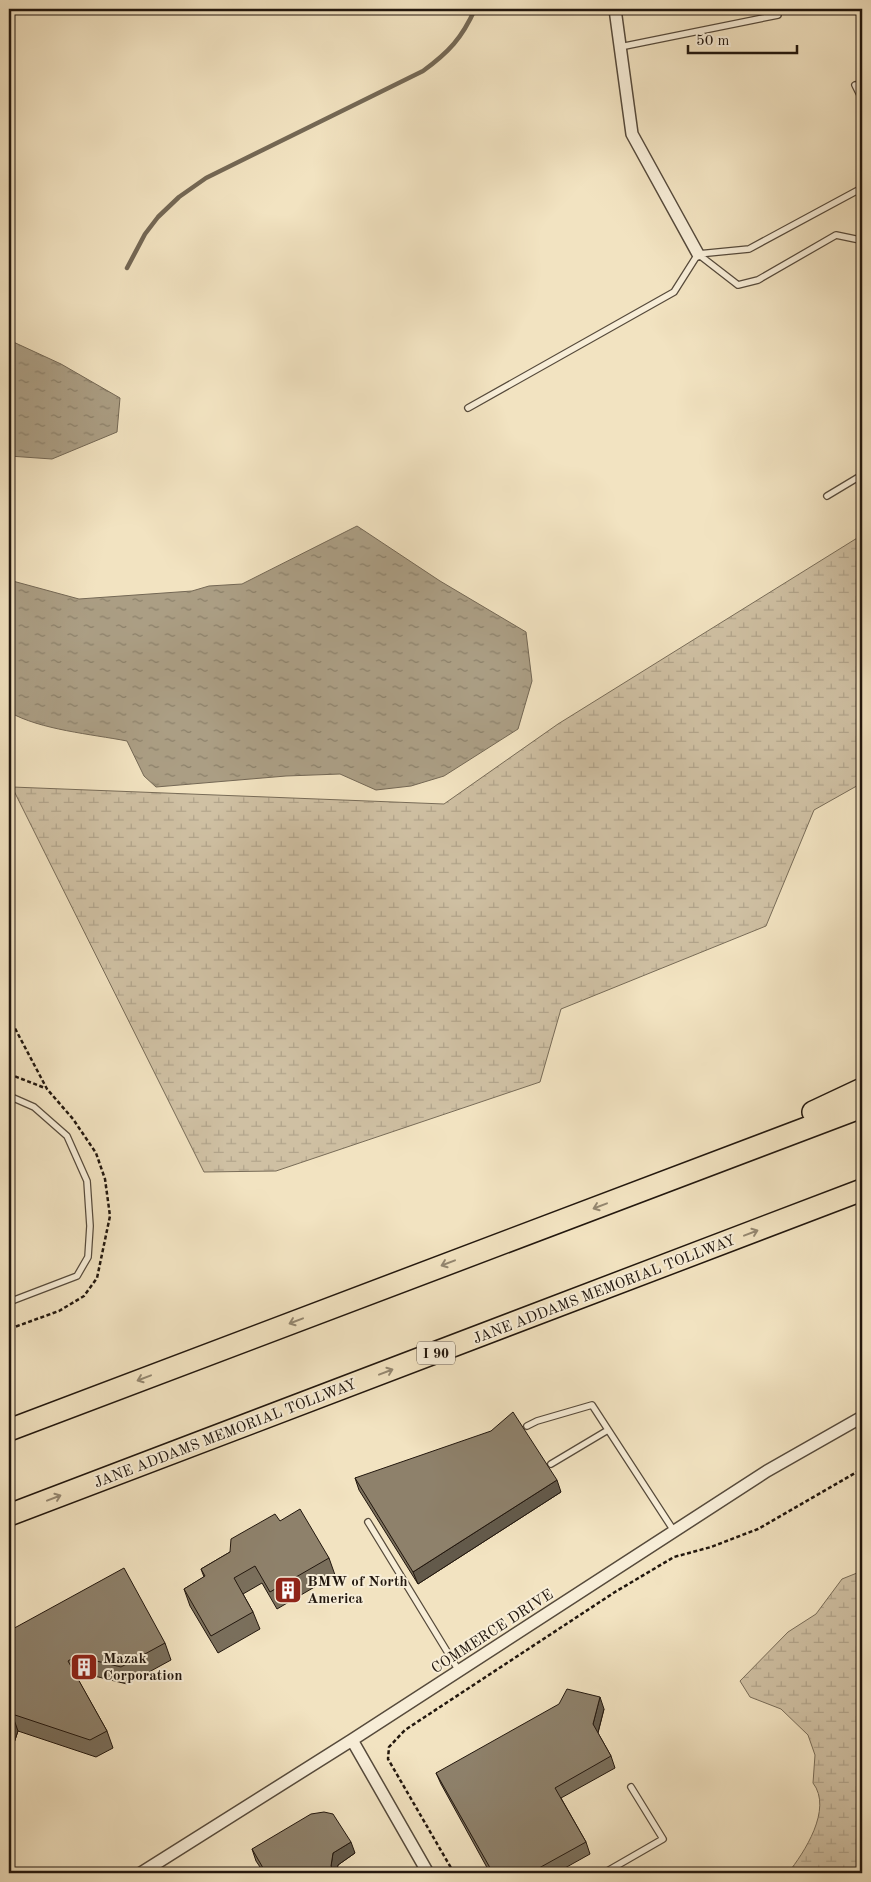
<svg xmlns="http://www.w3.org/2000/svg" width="871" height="1882" viewBox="0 0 871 1882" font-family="'Old Standard TT',serif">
<defs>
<pattern id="wetland-marsh" width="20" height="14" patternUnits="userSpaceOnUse" patternTransform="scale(1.25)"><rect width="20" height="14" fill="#cfc0a3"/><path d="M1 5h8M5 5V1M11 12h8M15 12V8" fill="none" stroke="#b1a48b"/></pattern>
<pattern id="water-ripples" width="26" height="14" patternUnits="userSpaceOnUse" patternTransform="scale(1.25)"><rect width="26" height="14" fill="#ab9e84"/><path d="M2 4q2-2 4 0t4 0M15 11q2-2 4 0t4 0" fill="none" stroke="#8b806a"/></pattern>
</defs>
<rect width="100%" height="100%" fill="#f2e3c1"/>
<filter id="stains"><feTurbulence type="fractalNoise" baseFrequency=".004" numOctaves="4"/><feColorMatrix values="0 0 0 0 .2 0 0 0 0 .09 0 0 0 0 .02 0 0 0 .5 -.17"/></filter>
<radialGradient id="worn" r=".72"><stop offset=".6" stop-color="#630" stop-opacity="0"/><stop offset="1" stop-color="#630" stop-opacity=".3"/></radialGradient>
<!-- wetland -->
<path fill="url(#wetland-marsh)" stroke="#786c58" d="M862,535v248l-48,27 -48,116 -205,83 -21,73 -264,89 -72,1 -192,-385 432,17 114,-80z
M862,1571v302h-74c16,-20 45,-64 25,-90l2,-28 -7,-20 -27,-26 -31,-12 -10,-16 48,-49 28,-18 26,-35z"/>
<!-- water -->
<path fill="url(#water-ripples)" stroke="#746855" d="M9,340l52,24 59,34 -3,34 -65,27 -43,-3z
M357,526l83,55 86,51 6,49 -14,48 -74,47 -33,10 -35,4 -36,-16 -54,2 -130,11 -12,-11 -17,-35c-36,-7 -86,-11 -118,-29v-132l70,19 113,-8 17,-5 33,-2z"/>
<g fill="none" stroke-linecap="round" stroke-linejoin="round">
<!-- stream -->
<path stroke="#746855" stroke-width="4.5" d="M127,268l18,-34 13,-17 21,-20 27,-19 217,-107c26,-19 39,-33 52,-62"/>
<!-- lane casing -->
<g stroke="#564a3b" stroke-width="8">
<path id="lane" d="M620,47l158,-32v-6
M855,85l7,14
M698,254l40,31 20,-5 78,-45 24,5 2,4
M698,254l51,-5 113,-61
M468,408l206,-116 24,-38
M827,496l35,-21
M9,1096l25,11 33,29 20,45 3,45 -2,31 -11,19 -68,26
M527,1426l10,-5 55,-16 82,126
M551,1464l57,-34
M368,1522l91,149
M604,1873l59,-34 -32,-52"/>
</g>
<!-- street casing -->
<g stroke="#564a3b" stroke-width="14">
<path id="street" d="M615,9l17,125 66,120
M352,1740l76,133
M141,1873l211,-133 415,-269 95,-54"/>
</g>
<!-- highway casing -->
<g stroke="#22170e" stroke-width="24">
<path id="highway" d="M813,1112l49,-23
M9,1430l853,-323
M9,1515l853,-325"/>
</g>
<!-- path -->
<path stroke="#22170e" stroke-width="2.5" stroke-dasharray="4 2.5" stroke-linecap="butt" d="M9,1017l38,72 26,30 23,34 9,26 5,37 -13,62 -13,18 -25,15 -50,18
M9,1074l36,14
M454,1873l-66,-114 1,-12 16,-17 210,-138 59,-35 37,-10 47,-18 104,-60"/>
<!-- lane -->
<use href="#lane" stroke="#f7edd7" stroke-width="5.5"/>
<!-- street -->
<use href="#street" stroke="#f7edd7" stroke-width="11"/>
<!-- highway -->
<use href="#highway" stroke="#f2e3c1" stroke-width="21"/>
</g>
<!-- wall -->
<path fill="#7a6f5c" stroke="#22170e" d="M355,1478l206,14 -143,92 -59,-94z
M280,1521l49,37 6,17 -58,34 -15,-26 -19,11 10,18 7,17 -42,24 -28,-47 -6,-17 20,-12 -3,-8 29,-17z
M9,1631l156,12 6,17 -44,24 -45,-11 -6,3 31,55 6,17 -17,9 -78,-26 -7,21 -2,-1z
M604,1709l-6,24 13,23 4,12 -54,30 25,44 4,12 -34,19h-66l-49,-89 -5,-11z
M252,1849l103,4 -17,12 -2,8h-72l-8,-12z"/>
<!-- shaded-wall -->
<path fill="#635a4b" stroke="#22170e" d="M557,1480l4,12 -143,92 -5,-12z
M600,1697l4,12 -7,27 -4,-12z
M12,1714l6,17 -7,21 -2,-6v-23z
M351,1842l4,11 -17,12 -2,8h-3l-2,-7 2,-13z"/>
<!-- building -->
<path fill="#8e816b" stroke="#22170e" d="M513,1412l44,68 -144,92 -58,-94 136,-47z
M300,1509l29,49 -59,34 -15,-26 -21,12 19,34 -42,24 -27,-47 21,-13 -4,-7 29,-17 1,-13 44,-25 5,7z
M124,1568l41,75 -44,24 -45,-11 -8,5 39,70 -17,9 -78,-26 -3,9v-92z
M567,1689l33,8 -7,27 18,32 -56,32 31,54 -56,31h-37l-57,-100 123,-69z
M324,1812l9,2 18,28 -18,11 -2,13 4,7h-69l-14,-24 59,-35z"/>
<!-- one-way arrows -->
<defs><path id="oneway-shaft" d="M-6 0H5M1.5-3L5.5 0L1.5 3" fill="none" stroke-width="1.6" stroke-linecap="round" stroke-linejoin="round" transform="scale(1.25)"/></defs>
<g stroke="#948770">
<use href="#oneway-shaft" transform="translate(600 1206) rotate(159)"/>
<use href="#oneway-shaft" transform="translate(751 1233) rotate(-21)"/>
<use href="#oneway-shaft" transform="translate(448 1263) rotate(159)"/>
<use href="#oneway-shaft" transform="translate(296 1321) rotate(159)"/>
<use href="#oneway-shaft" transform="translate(386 1372) rotate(-21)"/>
<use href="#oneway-shaft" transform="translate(144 1378) rotate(159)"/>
<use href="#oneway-shaft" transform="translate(54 1498) rotate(-21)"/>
</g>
<!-- icons -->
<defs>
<g id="building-square" transform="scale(1.4375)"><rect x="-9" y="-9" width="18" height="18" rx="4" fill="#8f2418" stroke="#f7edd7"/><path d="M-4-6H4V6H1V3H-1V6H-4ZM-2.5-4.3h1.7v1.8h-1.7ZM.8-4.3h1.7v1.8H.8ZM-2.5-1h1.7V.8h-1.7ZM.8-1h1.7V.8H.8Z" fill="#fff"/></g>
</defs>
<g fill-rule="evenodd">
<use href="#building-square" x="288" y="1590"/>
<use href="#building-square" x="84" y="1667"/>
</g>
<g text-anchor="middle" stroke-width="4" stroke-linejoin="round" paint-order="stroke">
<!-- shield labels -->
<rect fill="#f7edd7" stroke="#62574a" stroke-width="1" x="417" y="1341.5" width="38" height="23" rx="4"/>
<g font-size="14" font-weight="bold" fill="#22170e">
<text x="436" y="1358">I 90</text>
</g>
<!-- street labels -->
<g font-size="15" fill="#22170e" stroke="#f7edd7">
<text transform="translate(604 1289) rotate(-21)" y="5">JANE ADDAMS MEMORIAL TOLLWAY</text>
<text transform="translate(225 1433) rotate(-21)" y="5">JANE ADDAMS MEMORIAL TOLLWAY</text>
<text transform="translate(492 1631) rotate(-33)" y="5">COMMERCE DRIVE</text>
</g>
<!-- poi labels -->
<g font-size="15" font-weight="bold" fill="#22170e" stroke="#f7edd7" text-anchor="start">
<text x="307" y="1586">BMW of North<tspan x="307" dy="17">America</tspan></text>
<text x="103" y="1663">Mazak<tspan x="103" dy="17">Corporation</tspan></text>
</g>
</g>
<!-- margin -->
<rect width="871" height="1882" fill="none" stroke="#f2e3c1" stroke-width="30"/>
<rect x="10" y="10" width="851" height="1862" fill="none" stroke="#22170e" stroke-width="2.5"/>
<rect x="15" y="15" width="841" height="1852" fill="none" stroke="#22170e"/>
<!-- scale -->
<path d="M688 45v8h109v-8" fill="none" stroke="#22170e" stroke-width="2.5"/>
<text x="696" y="45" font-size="15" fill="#22170e" stroke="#f7edd7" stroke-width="4" paint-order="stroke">50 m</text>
<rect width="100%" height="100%" filter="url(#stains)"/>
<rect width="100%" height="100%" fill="url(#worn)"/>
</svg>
